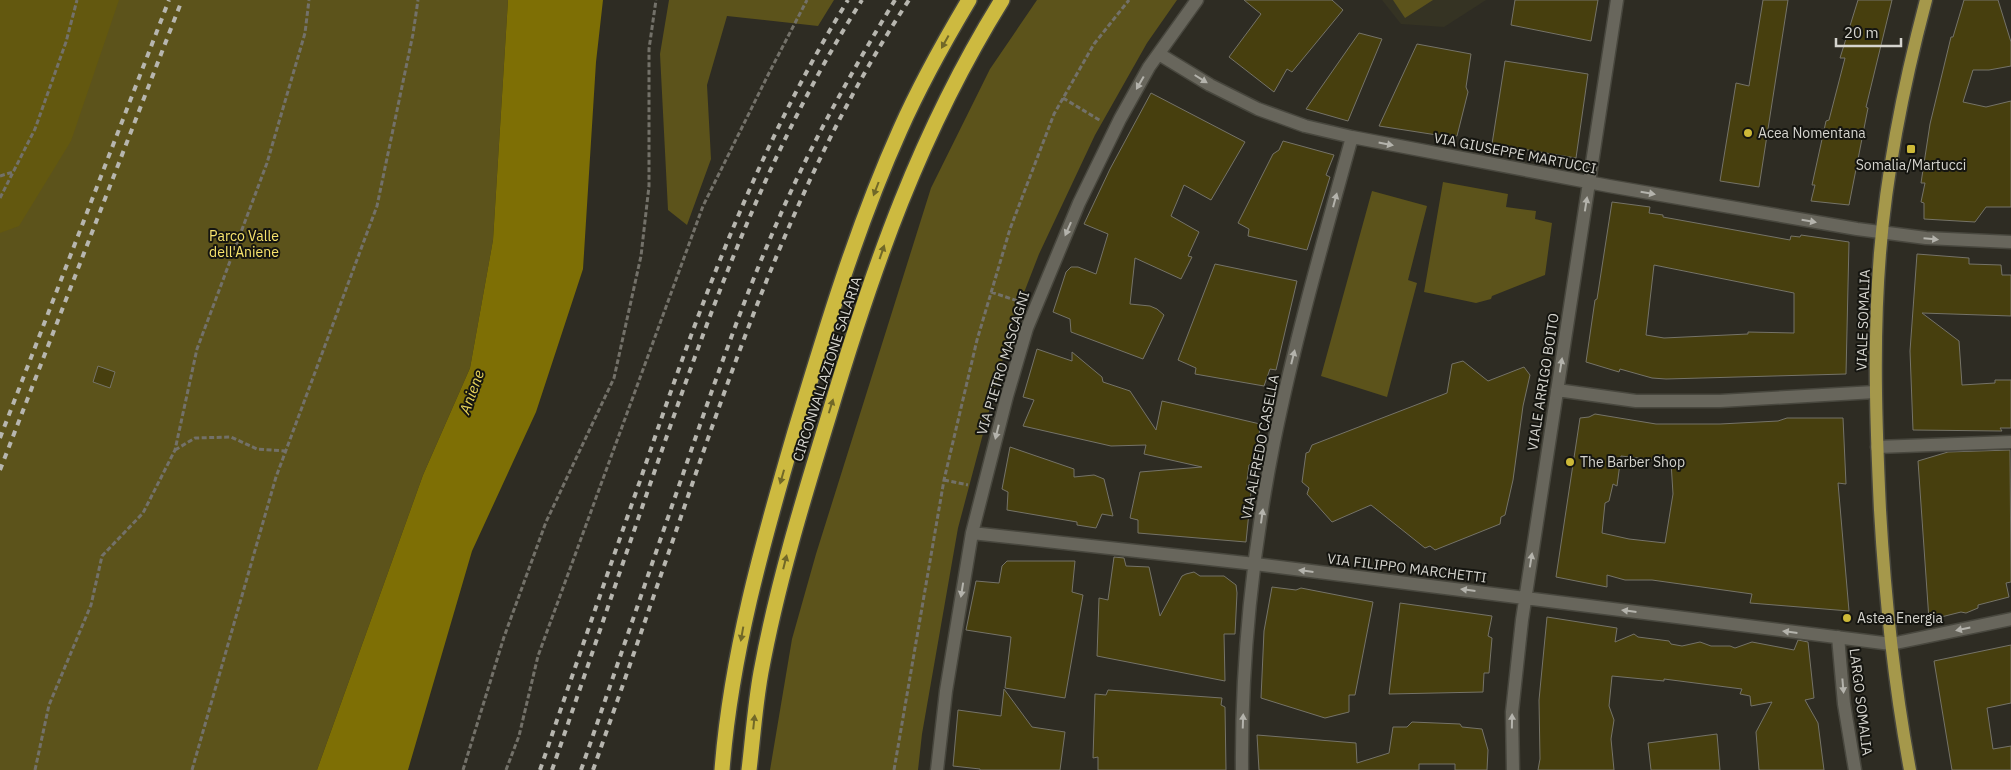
<svg xmlns="http://www.w3.org/2000/svg" width="2011" height="770" viewBox="0 0 2011 770" font-family="'IBM Plex Sans',sans-serif">
<rect width="100%" height="100%" fill="#2e2c23"/>
<!-- built -->
<path fill="#353323" d="M1382,0h104l-42,27 -43,-3z"/>
<!-- green -->
<path fill="#5c531b" d="M0,0h508l-15,240 -23,128 -47,107 -106,295h-317z
M669,0h165l-16,26 -91,-10 -20,69 4,74 -24,66 -19,-15 -8,-156z
M1037,0h140l-30,43 -52,92 -56,119 -26,67 -55,207 -36,206 -4,36h-148l22,-131 24,-85 115,-366 59,-119z
M1393,0h40l-28,18z
M1443,182l65,12 -2,13 30,4 -1,8 17,4 -7,52 -53,21 -1,3 -15,4 -52,-11z
M1372,191l55,15 -19,74 9,3 -30,114 -66,-21z"/>
<!-- forest -->
<path fill="#63580f" d="M0,0h119l-48,141 -52,85 -19,7z"/>
<!-- water -->
<path fill="#7e6f05" d="M508,0h95l-7,62 -13,207 -47,143 -64,139 -64,219h-91l106,-295 47,-107 23,-128z"/>
<!-- building -->
<path fill="#473f0e" stroke="#757368" fill-rule="evenodd" d="M1244,0h88l11,10 -51,62 -5,-3 -13,23 -45,-35 32,-43z
M1515,0h83l-7,41 -80,-16z
M1763,0h25l-29,187 -39,-6 16,-98 13,3z
M1858,0h34l-26,107 2,1 -19,97 -38,-4 4,-16h-3l14,-64 3,-1 16,-62h-5z
M1964,0h34l13,42v24l-22,4h-16l-10,32 23,5 25,-6v106h-25l-11,15 -51,-3v-16l-3,-1 4,-19h-4l9,-59 21,-87h2z
M1359,33l23,6 -34,82 -42,-12z
M1417,44l54,10 -5,33 2,5 -11,44 -20,-1 -58,-9z
M1505,61l83,13 -12,84 -84,-14z
M1151,93l94,49 -34,58 -27,-15 -13,31 28,16 -11,24 4,1 -11,22 -46,-21 -5,46 20,2 7,3 7,6 -21,44 -72,-27 -1,-13 -17,-7 13,-40 5,-5h7l18,7 12,-40 -24,-10 26,-55z
M1283,141l51,14 -8,20 4,2 -23,73 -59,-14 1,-7 -11,-6 35,-69 6,-4z
M1612,202l38,5 -1,6 14,2v2l127,23 1,-4 9,1 1,-2 48,7 -3,132 -180,5 -14,-1 -32,-9 -1,3 -33,-10 9,-62 2,-1zM1654,265l140,28v40l-46,-1v2l-84,4 -18,-3z
M1917,254l52,4v6l32,1 1,10h9v41l-89,-3 37,28 3,44 33,-2v-3h16v48h-11l2,3 -89,-1 -3,-79z
M1215,264l82,17 -21,89 -6,-1 -6,17 -69,-12 1,-6 -18,-8z
M1037,349l35,12v-9l30,25 1,5 27,9 26,39 6,-29 98,23 -3,37 -8,4 -3,24 5,3 -5,50 -108,-9v-13l-8,-2 10,-46 62,-5 -58,-13 2,-9 -35,1 -88,-20 11,-26 -11,-3z
M1463,361l25,20 36,-14 6,8 -7,31 -10,74 -8,35 -4,2 -1,7 -65,26 -5,-4 -5,2 -54,-43 -39,17 -25,-28 2,-6 -7,-6 4,-29 3,-1 3,-7 135,-52 5,-29z
M98,366l17,6 -5,16 -17,-6z
M1595,414l61,10h64l58,-3 9,-3h56l3,66 -8,-1 11,128 -99,-8 2,-9 -100,-14h-27l-18,-5v12l-51,-10 24,-159 9,-1zM1621,456l50,6 2,32 -8,49 -36,-4 -27,-6 3,-30 4,-2 4,-17 4,2z
M1010,447l64,22v8l20,-2 10,4 9,37 -11,-2 -6,14 -19,-3v-3l-70,-12 1,-18 -6,-3z
M2010,450l1,132 -5,1 3,14 -31,8v3l-12,5 -5,-1 -32,8 -11,-159 30,-9z
M1114,557l10,1 2,8 23,1 11,49 22,-40 4,-2 8,-2 6,4h24l12,9 1,8 -2,41h-11l1,47 -128,-25 2,-58 9,2z
M1007,561h68l-3,31 11,3 -18,103 -60,-10 6,-51 -45,-7 10,-49 23,2 3,-17z
M1272,587l24,3 5,-2 72,14 -18,93h-6v17l-24,6 -64,-20 3,-67z
M1400,603l92,13 -4,20 4,2 -3,35h-5l-1,19 -94,2z
M1547,617l70,11 -2,14 19,-8 4,3 31,4 2,3 11,2 18,-4 11,4h19l5,2 17,-6 42,8 4,-10 10,2 6,56 -9,2 13,23 6,47h-65l-3,-38 16,-30 -21,4 -1,-10 -10,-2 2,-5 -78,-10v2l-52,-5 -3,30 5,14 -3,19 3,31h-76l2,-11 -1,-59z
M2011,645v58l-24,5 6,41 18,-3v24h-59l-18,-109z
M1004,689l28,38 33,5 -5,38h-80v-1l-27,-3 5,-56 43,6z
M1108,690l114,8 -1,7 4,2 1,63h-128v-13l-5,1 2,-64 11,1z
M1412,722l48,2 2,3 20,2 6,21 -1,20h-32v-6h-36v6h-160l-2,-35 99,8 1,20 32,-10 4,-26h14z
M1717,734l3,36h-69l-3,-27z"/>
<g fill="none" stroke-linecap="round" stroke-linejoin="round">
<!-- minor casing -->
<g stroke="#48473e" stroke-width="15">
<path id="minor" d="M1159,54l51,31 48,24 47,17 47,11 257,49 248,43 69,9 85,4
M1557,390l79,11h84l155,-9
M1877,447l134,-5
M972,533l283,31 636,80 120,-25
M1838,637l6,67 11,66
M937,770l9,-79 26,-158 35,-137 20,-68 52,-125 41,-84 29,-52 48,-67
M1242,770c-1,-107 11,-223 32,-328 21,-103 50,-204 78,-305
M1513,770l-1,-58 10,-92 95,-620"/>
</g>
<!-- major casing -->
<g stroke="#48473e" stroke-width="15">
<path id="major" d="M1910,770c-16,-86 -25,-172 -30,-260 -4,-85 -7,-171 0,-257 7,-86 24,-170 46,-253"/>
</g>
<!-- highway casing -->
<g stroke="#48473e" stroke-width="18">
<path id="highway" d="M722,770c9,-115 40,-225 72,-335 31,-103 62,-207 106,-305 20,-45 44,-88 69,-130
M749,770c4,-33 6,-65 12,-98 16,-87 42,-172 68,-257 44,-148 91,-283 173,-415"/>
</g>
<!-- path -->
<path stroke="#737169" stroke-width="3" stroke-dasharray="5 2.5" stroke-linecap="butt" d="M1063,98l38,23
M0,176l13,-4
M0,198l35,-69 31,-87 11,-42
M991,292l30,10
M175,450l20,-12 36,-1 26,12 28,2
M944,480l24,5
M35,770l14,-65 42,-100 11,-49 41,-43 32,-63 22,-101 70,-186 38,-130 4,-33
M192,770l84,-293 101,-271 36,-172 5,-34
M463,770l41,-133 42,-115 68,-144 27,-122 8,-70v-137l7,-49
M506,770l13,-34 19,-80 165,-450 67,-135 37,-71
M894,770l50,-290 33,-140 33,-111 44,-115 40,-70 35,-44"/>
<!-- minor -->
<use href="#minor" stroke="#68665c" stroke-width="12"/>
<!-- major -->
<use href="#major" stroke="#a5984b" stroke-width="12"/>
<!-- highway -->
<use href="#highway" stroke="#cdba40" stroke-width="15"/>
<!-- rail -->
<path stroke="#b7b6af" stroke-width="4" stroke-dasharray="6 6" stroke-linecap="butt" d="M0,438l169,-438
M0,470l182,-470
M540,770c33,-97 67,-195 101,-292 56,-165 115,-329 207,-478
M552,770c37,-107 73,-214 110,-320 54,-156 111,-310 200,-450
M581,770c34,-98 67,-195 101,-293 30,-87 60,-175 97,-259 33,-76 73,-147 116,-218
M593,770c35,-99 69,-198 103,-297 57,-165 117,-327 213,-473"/>
</g>
<!-- one-way arrows -->
<defs><path id="oneway-solid" d="M-6-.8H1V-3.2L6.5 0L1 3.2V.8H-6Z" transform="scale(1.25)"/></defs>
<g fill="#716828">
<use href="#oneway-solid" transform="translate(945 42) rotate(119)"/>
<use href="#oneway-solid" transform="translate(876 189) rotate(111)"/>
<use href="#oneway-solid" transform="translate(882 252) rotate(-71)"/>
<use href="#oneway-solid" transform="translate(831 406) rotate(-73)"/>
<use href="#oneway-solid" transform="translate(782 477) rotate(106)"/>
<use href="#oneway-solid" transform="translate(785 562) rotate(-76)"/>
<use href="#oneway-solid" transform="translate(742 634) rotate(100)"/>
<use href="#oneway-solid" transform="translate(754 722) rotate(-84)"/>
</g>
<g fill="#b4b3ac">
<use href="#oneway-solid" transform="translate(1201 79) rotate(32)"/>
<use href="#oneway-solid" transform="translate(1140 83) rotate(120)"/>
<use href="#oneway-solid" transform="translate(1386 144) rotate(11)"/>
<use href="#oneway-solid" transform="translate(1648 193) rotate(10)"/>
<use href="#oneway-solid" transform="translate(1335 200) rotate(-75)"/>
<use href="#oneway-solid" transform="translate(1586 204) rotate(-81)"/>
<use href="#oneway-solid" transform="translate(1809 221) rotate(10)"/>
<use href="#oneway-solid" transform="translate(1068 229) rotate(114)"/>
<use href="#oneway-solid" transform="translate(1931 239) rotate(5)"/>
<use href="#oneway-solid" transform="translate(1293 357) rotate(-76)"/>
<use href="#oneway-solid" transform="translate(1561 365) rotate(-81)"/>
<use href="#oneway-solid" transform="translate(997 432) rotate(104)"/>
<use href="#oneway-solid" transform="translate(1262 516) rotate(-82)"/>
<use href="#oneway-solid" transform="translate(1531 560) rotate(-81)"/>
<use href="#oneway-solid" transform="translate(1306 571) rotate(-173)"/>
<use href="#oneway-solid" transform="translate(962 590) rotate(99)"/>
<use href="#oneway-solid" transform="translate(1468 590) rotate(-173)"/>
<use href="#oneway-solid" transform="translate(1629 611) rotate(-173)"/>
<use href="#oneway-solid" transform="translate(1963 629) rotate(168)"/>
<use href="#oneway-solid" transform="translate(1790 632) rotate(-173)"/>
<use href="#oneway-solid" transform="translate(1843 686) rotate(85)"/>
<use href="#oneway-solid" transform="translate(1243 721) rotate(-88)"/>
<use href="#oneway-solid" transform="translate(1512 721) rotate(-89)"/>
</g>
<!-- markers -->
<g fill="#cdb938" stroke="#151510" stroke-width="2">
<circle cx="1748" cy="133" r="5"/>
<rect x="1906" y="144" width="10" height="10" rx="2.5"/>
<circle cx="1570" cy="462" r="5"/>
<circle cx="1847" cy="618" r="5"/>
</g>
<g text-anchor="middle" stroke-width="4" stroke-linejoin="round" paint-order="stroke">
<!-- poi labels -->
<g font-size="14" fill="#d5d4ce" stroke="#151510" text-anchor="start">
<text x="1758" y="138">Acea Nomentana</text>
<text x="1911" y="170" text-anchor="middle">Somalia/Martucci</text>
<text x="1580" y="467">The Barber Shop</text>
<text x="1857" y="623">Astea Energia</text>
</g>
<!-- street labels -->
<g font-size="14" fill="#d5d4ce" stroke="#151510">
<text transform="translate(1515 153) rotate(11)" y="5">VIA GIUSEPPE MARTUCCI</text>
<text transform="translate(1863 320) rotate(-88)" y="5">VIALE SOMALIA</text>
<text transform="translate(1003 363) rotate(-73)" y="5">VIA PIETRO MASCAGNI</text>
<text transform="translate(827 369) rotate(-72)" y="5">CIRCONVALLAZIONE SALARIA</text>
<text transform="translate(1543 382) rotate(-81)" y="5">VIALE ARRIGO BOITO</text>
<text transform="translate(1260 447) rotate(-79)" y="5">VIA ALFREDO CASELLA</text>
<text transform="translate(1407 568) rotate(7)" y="5">VIA FILIPPO MARCHETTI</text>
<text transform="translate(1861 702) rotate(83)" y="5">LARGO SOMALIA</text>
</g>
<!-- park labels -->
<g font-size="14" fill="#f8e46d" stroke="#151510">
<text x="244" y="241">Parco Valle<tspan x="244" dy="16">dell'Aniene</tspan></text>
</g>
<!-- water labels -->
<g font-size="15" font-style="italic" fill="#e6d25a" stroke="#151510">
<text transform="translate(472 392) rotate(-70)" y="5">Aniene</text>
</g>
</g>
<!-- scale -->
<path d="M1836 38v8h65v-8" fill="none" stroke="#d5d4ce" stroke-width="2.5"/>
<text x="1844" y="38" font-size="15" fill="#d5d4ce" stroke="#151510" stroke-width="4" paint-order="stroke">20 m</text>
</svg>
